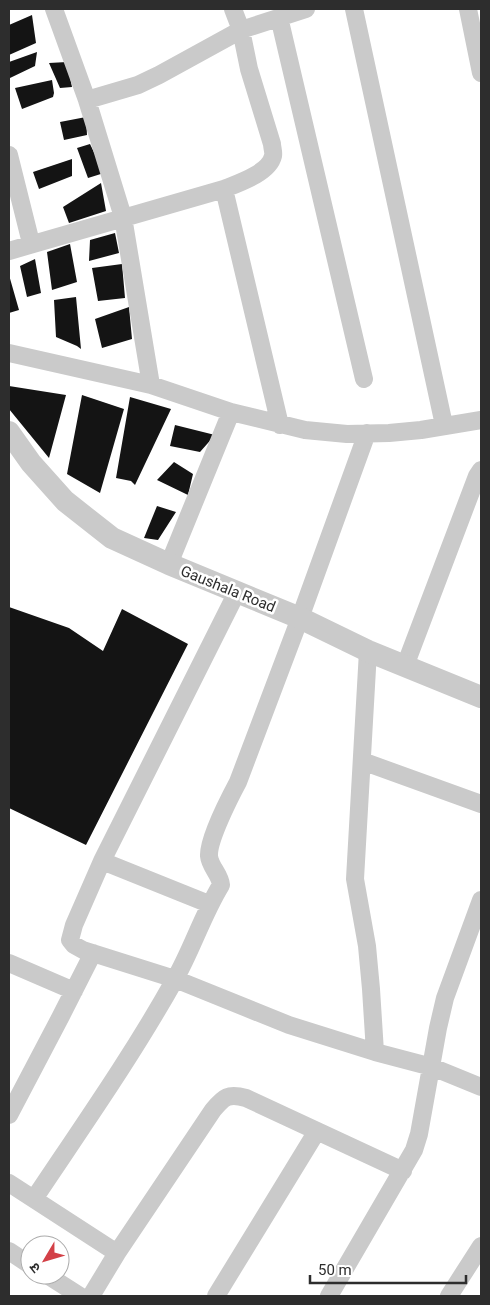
<svg xmlns="http://www.w3.org/2000/svg" width="490" height="1305" viewBox="0 0 490 1305" font-family="Roboto,'Noto Sans Devanagari',sans-serif">
<rect width="100%" height="100%" fill="#fff"/>
<!-- building -->
<path fill="#141414" d="M32,15l4,28 -27,12v-30z
M37,52l-2,14 -25,12 -1,-16z
M67,62l5,25 -12,1 -11,-25z
M52,80l2,13 -1,4 -31,12 -7,-21z
M86,117l1,18 -23,5 -4,-18z
M90,144l14,29 -16,5 -11,-30z
M72,159v17l-33,13 -6,-17z
M101,183l5,28 -37,12 -6,-16z
M115,233l4,20 -30,8 1,-21z
M70,244l7,38 -25,8 -5,-38z
M35,259l6,34 -14,4 -7,-31z
M122,264l3,34 -27,3 -6,-33z
M9,275l10,35 -10,3z
M76,297l5,52 -4,-3 -21,-9 -2,-37z
M129,307l3,32 -30,9 -7,-29z
M9,386l57,9 -17,63 -40,-49z
M82,395l42,14 -24,84 -33,-19z
M130,397l41,12 -36,76 -4,-4 -15,-3z
M175,425l40,10 -15,17 -30,-6z
M174,462l19,12 -5,21 -31,-15z
M157,506l19,6 -18,28 -14,-2z
M9,607l60,21 34,23 19,-42 66,35 -102,201 -77,-37z"/>
<g fill="none" stroke-linecap="round" stroke-linejoin="round">
<!-- minor -->
<path stroke="#cacaca" stroke-width="18" d="M54,9l33,91 36,117 28,168
M354,9l90,416
M468,9l13,64
M279,17l85,362
M87,100l51,-15 21,-10 82,-45 65,-21
M9,155l22,88
M224,189l56,236
M9,251l215,-62c15,-6 45,-16 49,-33 1,-3 -1,-9 -1,-12l-23,-75 -8,-39 -8,-21
M9,353l142,32 80,27 74,18 42,4 42,-1 32,-3 60,-10
M169,564l62,-152
M237,592l-135,269 -28,64 -4,15 4,5 9,5 92,29 114,46 86,27 57,15 49,20
M368,651l-13,228 12,67 4,43 4,63
M405,666l72,-190 4,-6
M362,761l119,43
M102,861l107,43
M9,963l65,28
M9,1115l52,-99 32,-63
M9,1183l108,70
M34,1199c48,-72 98,-143 140,-218 18,-31 28,-65 47,-96 -1,-11 -11,-18 -12,-29 -1,-16 21,-59 29,-74l62,-164 67,-185
M9,1251l21,14
M47,1275l33,21
M91,1296l26,-43 96,-143c11,-13 15,-17 33,-12l157,73
M216,1296l101,-165
M329,1296l85,-146 5,-16 19,-106 7,-30 36,-98
M449,1296l32,-50"/>
<!-- tertiary -->
<path stroke="#cacaca" stroke-width="22" d="M9,432l22,31 34,38 47,37 57,26 131,54 68,33 113,46"/>
</g>
<g text-anchor="middle" stroke-width="5" stroke-linejoin="round" paint-order="stroke">
<!-- street labels -->
<g font-size="15" fill="#2d2d2d" stroke="#fff">
<text transform="translate(228 589) rotate(22)" y="5">Gaushala Road</text>
</g>
</g>
<!-- border -->
<rect width="490" height="1305" fill="none" stroke="#2d2d2d" stroke-width="20"/>
<!-- north arrow -->
<g transform="translate(45 1260) rotate(232)"><circle r="24" fill="#ffffff" stroke="#ababab"/>
<path d="M0-4L9 19L0 12L-9 19Z" fill="#d34047"/>
<text y="-8" font-size="14" font-weight="bold" text-anchor="middle" fill="#2d2d2d">उ</text>
</g>
<!-- scale -->
<path d="M310 1275v8h156v-8" fill="none" stroke="#2d2d2d" stroke-width="2.5"/>
<text x="318" y="1275" font-size="15" fill="#2d2d2d" stroke="#ffffff" stroke-width="4" paint-order="stroke">50 m</text>
</svg>
